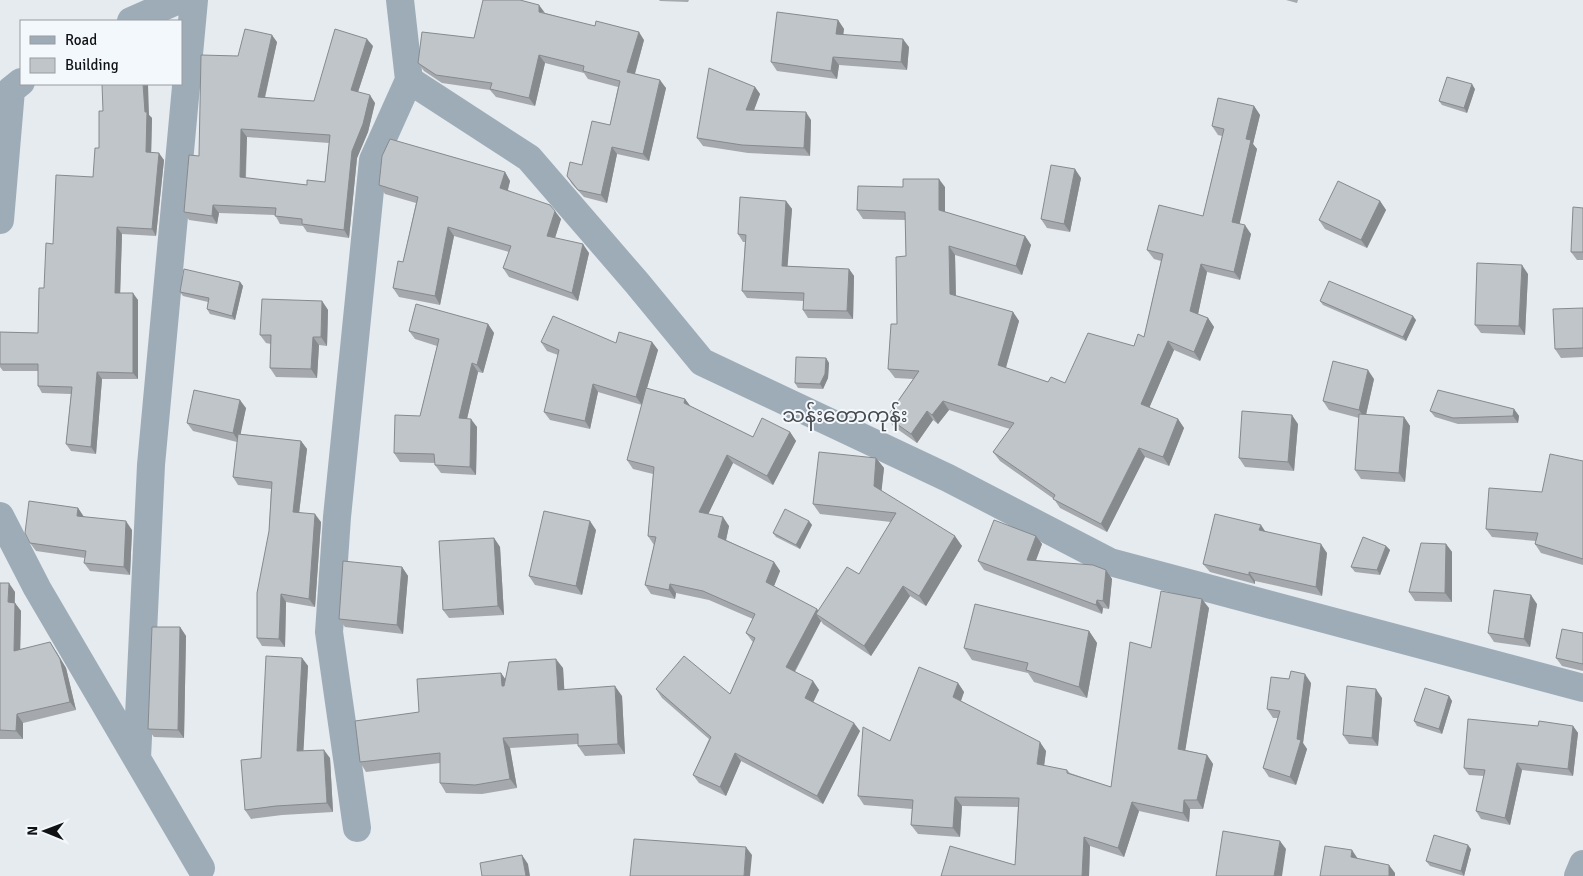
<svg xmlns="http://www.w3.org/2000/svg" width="1583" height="876" viewBox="0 0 1583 876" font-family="Signika,'Noto Sans Myanmar',sans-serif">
<rect width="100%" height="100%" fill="#e5ebef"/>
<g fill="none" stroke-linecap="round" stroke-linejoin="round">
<!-- minor -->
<path stroke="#9eacb8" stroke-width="28" d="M131,21l48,-21
M409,80l120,78 108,125 65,79 246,116 162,84 473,126
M0,220l11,-130 10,-8
M0,516l37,72 164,280
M137,758l14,-293 43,-465
M357,828l-28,-196 8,-115 36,-357 36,-80 -9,-80
M1578,876l5,-12"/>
</g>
<!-- wall -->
<path fill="#a5a9ae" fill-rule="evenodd" d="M659,0h30l-1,2 -28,-1z
M1286,0h12l-1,3z
M545,13l99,27 -9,34 31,14 -17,73 -32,-7 -10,49 -23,-6 -12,-13 -5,-8 15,-11 28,-40 8,-38 -30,-8 -4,-6 -39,-10 -10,43 -39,-9 -6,-7 -48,-7 -18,-12 -6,-8 56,-25z
M838,20l6,9 -1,6 66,12 -2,23 -68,-5 -2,14 -60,-8 -6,-9z
M277,42l-12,56 49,3 59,-55 -15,46 17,11 -7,29 -11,26 -8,80 -42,-6 -4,-6 -23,-2 -5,-9 -56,-2 -2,11 -28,-4 -5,-8 15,-56 39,-100zM247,137l82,6 -4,39 -18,3 -61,-7z
M755,87l5,7 -6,16 57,10 -1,36 -62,-3 -45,-7 -6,-8z
M1475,89l-8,24 -25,-8 -3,-4z
M1254,106l6,9 -7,29 4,5 -18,75 12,10 -11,46 -33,-8 -9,42 10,4 6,9 -14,34 -26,-11 -25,58 29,11 6,9 -15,38 -24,-9 -38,75 -47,-24 -6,-9 -54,-38 -7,-9 17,-23 -61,-19 -11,14 -5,-4 -16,23 -24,-17 -6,-9 26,-38 -18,-1 -7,-9 9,-45 9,-68 -1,-36 -42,-1 -6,-9 88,-23v25l80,24 6,9 -9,30 -67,-20 1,41 57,16 6,9 -13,47 42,14 17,1 69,-37 10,-9 17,-76 -7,-2 -7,-9 56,-34 19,-80 -4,-1 -6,-9z
M149,115l3,3 -1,35 13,7 -8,76 -34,-2 -2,59 18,7v79h-36l-6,75 -25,-3 -5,-7 5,-50 -29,-1 -4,-7v-15h-35l-3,-4v-35l38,1 6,-45 9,-44 40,-67 6,-29z
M505,172l5,9 -2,9 53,29 -6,19 34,15 -11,48 -69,-24 -6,-9 6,-16 -55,-16 -14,69 -41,-8 -6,-9 10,-26 13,-59 -31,-9 -6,-9z
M1081,178l-11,54 -23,-4 -6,-9z
M786,201l6,8 -5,57 62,3 5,7 -1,43 -45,-1 -5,-8v-9l-56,-3 -5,-7 3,-49h-2l-5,-8z
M1380,201l6,9 -19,38 -42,-19 -6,-9z
M1583,208v52h-6l-6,-8z
M1528,274l-3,61 -44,-2 -6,-8z
M240,282l3,4 -8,34 -25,-6 -3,-5 1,-7 -25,-6 -3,-4z
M322,301l6,9 -1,36 -8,-1 -2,33 -41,-1 -6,-9 1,-24 -5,-1 -6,-8z
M1320,301l96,19 -10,21 -83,-36z
M1583,308v49l-22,1 -6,-9z
M488,324l6,9 -11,40 -5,-1 -11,47 10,8 -1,48 -35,-2 -6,-8v-2l-35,-1 -6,-9 26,-37 17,-70 -22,-7 -6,-8z
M541,342l75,1 36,-1 6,8 -11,38 38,11 5,7 63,31 37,-5 6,9 -23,44 -40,-22 -25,51 21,12 -3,14 48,22 6,9 -6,15 44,25 41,-37 32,-52 -71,-8 -7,-10 63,-46 8,10 -3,23 81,55 -36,60 -16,-10 -39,60 -48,-32 -2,-3 -26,51 18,9 6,9 -6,12 47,29 -37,73 -82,-43 -15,35 -27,-13 -6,-8 16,-36 -47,-41 -6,-9 74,5 23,-52 -1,-1 -6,-8 7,-14 -44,-19 -33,-7 -1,6 -24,-5 -6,-9 9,-40 -6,-9 5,-62 -20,-5 -6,-9 15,-55 -44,-13 -8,37 -40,-9 -6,-8 14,-57 -11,-4z
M826,358l3,5 -1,15 -5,11 -25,-1 -3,-5z
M1374,379l-8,36 38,2 6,9 -5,56 -44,-3 -6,-9 4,-52 -30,-8 -6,-9z
M246,408l-6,26 61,7 6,8 -8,64 22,9 -6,85 -29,-5 -1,45 -23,-1 -5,-8 12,-107 2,-42 -33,-4 -5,-8 4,-35 -44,-11 -6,-8z
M1514,409l5,7 -1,7 -60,1 -23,-7 -5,-6z
M1298,424l-4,47 -49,-4 -6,-9z
M1583,461v104l-42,-12 -6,-9 1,-3 -44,-4 -6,-8 56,-37z
M78,508l6,9 48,13 -2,45 -40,-4 -6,-8 1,-5 -49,-7 -6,-8z
M809,521l3,4 -12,24 -24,-12 -3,-4z
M596,530l-14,65 -47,-10 -6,-9z
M1265,531l62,22 -5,43 -67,-15v3l-45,-12 -7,-8z
M1036,536l6,8 -6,16 70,10 6,9 -3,30 -6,-1 -1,6 -118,-44 -6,-9z
M494,538l6,9 4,68 -55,3 -6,-8z
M1446,544l6,8v50l-37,-1 -6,-9z
M1386,546l4,4 -10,25 -25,-3 -4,-5z
M402,567l6,9 -5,58 -58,-7 -6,-8z
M0,583l15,9v11l6,8 -1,38 36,2 10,17 10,42 -53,13v16h-23z
M1537,604l-7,43 -36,-5 -6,-9z
M1209,608l-24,142 22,5 6,9 -10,45h-13l-1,13 -50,-11 -15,46 -34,-11 -1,30h-148l74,-11 3,-58 -56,-1 -2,31 -42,-3 -7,-9 1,-16 -48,-4 -6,-9 32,-55 68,-58 6,9 -3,9 85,50 -2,15 23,4 3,3 41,14 40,-139z
M180,627l6,9 -2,102 -30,-1 -6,-8z
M1089,631l8,12 -10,55 -53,-16 -6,-9 -56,-13 -8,-12z
M1583,633v38l-21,-5 -6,-8z
M302,658l6,8 -5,85 27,7 3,54 -51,3 -31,4 -6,-9 16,-52z
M563,668l1,22 58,6 3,58 -40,2 -7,-10v-2l-68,4 7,40 -35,6 -36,-1 -6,-10v-20l-74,9 -6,-10 59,-50 82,-39 4,6z
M1311,683l-8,60 4,6 -11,36 -27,-8 -6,-9 15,-50h-5l-6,-9z
M1449,696l3,5 -10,33 -25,-8 -3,-5z
M1382,698l-4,48 -29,-2 -6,-9z
M1538,726h35l5,7 -5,43 -51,-6 -12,55 -29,-6 -5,-8 8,-35 -15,-1 -5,-7z
M1471,849l-7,27 -34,-10 -4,-5z"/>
<!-- shaded-wall -->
<path fill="#868a8d" d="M539,5l6,8 -6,-1z
M838,20l6,9 -2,14 -6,-9z
M639,32l5,8 -11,40 -6,-8z
M272,35l5,7 -14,63 -5,-8z
M367,39l6,7 -17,52 -5,-8z
M903,39l6,8 -2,23 -6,-8z
M539,55l6,8 -10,43 -6,-8z
M833,57l6,8 -2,14 -6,-8z
M660,80l6,8 -17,73 -6,-7z
M143,84h5l1,31 3,3 -1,41 -5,-7z
M1472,84l3,5 -8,24 -3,-5z
M755,87l5,7 -9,24 -5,-8z
M370,95l5,8 -7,29 -11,26 -8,80 -5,-8 8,-79z
M1254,106l6,9 -7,29 4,5 -19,82 -6,-9 14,-83z
M806,112l5,8 -1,36 -6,-8z
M241,129l6,8 -2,48 -5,-8z
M612,147l5,7 -10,49 -6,-8z
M159,153l5,7 -8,76 -4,-7z
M1075,169l6,9 -11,54 -6,-8z
M505,172l5,9 -4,15 -6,-8z
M939,179l6,8v31l-6,-8z
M786,201l6,8 -5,65 -5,-8z
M1380,201l6,9 -19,38 -6,-8z
M213,205l6,8 -2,11 -5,-8z
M555,211l6,8 -8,25 -6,-8z
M1245,225l6,9 -11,46 -6,-8z
M117,227l5,7 -2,65 -5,-6z
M448,227l6,9 -14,69 -5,-9z
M1025,236l6,9 -9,30 -6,-9z
M583,244l6,9 -11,48 -6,-8z
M949,246l6,9 1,48 -6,-9z
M1201,264l6,8 -10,47 -7,-8z
M1522,265l6,9 -3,61 -6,-9z
M849,269l5,7 -1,43 -6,-8z
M240,282l3,4 -8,34 -3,-4z
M133,293l5,7v79l-5,-6z
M322,301l6,9 -1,36 -6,-9z
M1013,312l6,9 -15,53 -6,-9z
M1413,316l3,4 -10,21 -3,-4z
M1208,318l6,9 -14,34 -6,-9z
M488,324l6,9 -11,40 -6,-8z
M313,337l6,8 -2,33 -6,-9z
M1168,341l6,9 -27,63 -6,-9z
M652,342l6,8 -16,55 -6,-8z
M826,358l3,5 -1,15 -5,11 -3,-5z
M472,363l6,9 -13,55 -6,-9z
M1368,370l6,9 -9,40 -6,-9z
M97,372l5,7 -6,75 -5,-7z
M593,384l5,8 -8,37 -5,-8z
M685,399l6,8 -7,-4z
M240,400l6,8 -7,34 -6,-9z
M943,401l6,9 -11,14 -6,-9z
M1514,409l5,7 -1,7 -5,-7z
M927,411l6,9 -16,23 -6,-9z
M1292,415l6,9 -4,47 -6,-9z
M1404,417l6,9 -5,56 -6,-9z
M471,419l6,8 -1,48 -6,-8z
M1178,419l6,9 -15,38 -6,-9z
M790,432l6,9 -23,44 -6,-9z
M301,441l6,8 -9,72 -5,-9z
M1139,448l6,9 -38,75 -6,-8z
M727,455l6,8 -28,58 -6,-9z
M876,458l8,10 -3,28 -7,-10z
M78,508l6,9 -7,-1z
M315,514l6,8 -6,85 -6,-8z
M723,517l6,9 -4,19 -7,-8z
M126,521l6,9 -2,45 -6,-8z
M590,521l6,9 -14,65 -6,-9z
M809,521l3,4 -12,24 -4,-4z
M1261,525l6,9 -8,-4z
M955,536l7,10 -36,60 -7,-10z
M1036,536l6,8 -9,24 -6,-8z
M494,538l6,9 4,68 -6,-9z
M1321,544l6,9 -5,43 -6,-9z
M1446,544l6,8v50l-7,-9z
M1386,546l4,4 -10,25 -3,-5z
M774,562l6,9 -8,20 -6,-9z
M402,567l6,9 -5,58 -6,-9z
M1106,570l6,9 -3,30 -6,-8z
M1249,572l6,9v3l-6,-9z
M9,583l6,9 -1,19 -6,-9z
M670,584l6,9 -1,6 -6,-9z
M903,586l7,10 -39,60 -7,-10z
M281,594l5,8 -1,45 -6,-8z
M1531,595l6,9 -7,43 -6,-8z
M1202,599l7,9 -25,150 -6,-9z
M1097,600l6,8 -1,6 -6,-9z
M15,603l6,8 -1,49 -6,-9z
M817,609l6,8 -7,-3 5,7 -29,55 -6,-9z
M180,627l6,9 -2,102 -6,-8z
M1089,631l8,12 -10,55 -8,-11z
M50,642l16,26 10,42 -6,-8z
M302,658l6,8 -5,94 -6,-9z
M556,659l7,9 2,32 -7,-10z
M501,673l7,10v13l-6,-10z
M1305,674l6,9 -8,60 4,6 -11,36 -6,-8 7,-38z
M813,681l6,9 -8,17 -6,-9z
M958,683l6,9 -5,14 -6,-9z
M615,686l7,10 3,58 -7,-10z
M1376,689l6,9 -4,48 -6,-8z
M1449,696l3,5 -10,33 -3,-5z
M17,714l6,9v16l-7,-8z
M854,723l6,8 -37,73 -6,-8z
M1573,726l5,7 -5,43 -5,-7z
M503,738l7,10 7,40 -7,-9z
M1040,742l6,9 -3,23 -6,-10z
M324,750l6,8 3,54 -6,-9z
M735,753l6,8 -15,35 -6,-9z
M1207,755l6,9 -10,45 -6,-9z
M1517,763l5,7 -12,55 -5,-7z
M955,797l7,9 -2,31 -7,-9z
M1184,800l6,9 -1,13 -6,-9z
M1132,802l7,9 -15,46 -6,-9z
M1084,837l6,9 -1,30h-7z
M1280,841l6,8 -4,27h-8z
M1468,845l3,4 -7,27 -3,-5z
M746,847l6,8 -2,21h-6z
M1352,850l6,9 -7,-2z
M522,855l6,9 2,12h-4z
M1389,865l6,8v3h-6z"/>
<!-- building -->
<path fill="#c0c5ca" stroke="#868a8d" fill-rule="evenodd" d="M483,0h37l19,5v7l56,14 1,-5 43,11 -12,40 33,8 -17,74 -31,-7 -11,48 -23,-5 -11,-14 3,-14 12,3 10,-44 18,4 10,-44 -37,-10 1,-5 -45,-11 -10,43 -39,-9 2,-6 -56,-8 -18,-12 4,-31 52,6z
M777,12l61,8 -2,14 67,5 -2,23 -68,-5 -2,14 -60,-9z
M245,29l27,6 -14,62 56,4 21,-72 32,10 -16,51 19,5 -7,29 -11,27 -8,79 -42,-6v-5l-27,-3 1,-8 -63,-3 -1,11 -28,-4 5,-57 10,1 2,-101 37,1zM241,129l89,6 -5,47 -18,-2v5l-67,-8z
M709,68l46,19 -9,23 60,2 -2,36 -62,-3 -45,-7z
M1447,77l25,7 -8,24 -25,-7z
M102,84h41l2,28h2l-1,40 13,1 -7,76 -35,-2 -2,66h18v80l-36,-1 -6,75 -25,-3 6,-57 -34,-1v-22h-38v-32l38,1 1,-45h5l2,-45 7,1 3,-69 37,2 2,-29h4v-37h4z
M1218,98l36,8 -8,33 5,1 -19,82 13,3 -11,47 -33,-8 -11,47 18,7 -14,34 -26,-11 -27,63 37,15 -15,38 -24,-9 -38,76 -48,-25 2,-4 -62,-43 21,-29 -71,-22 -11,14 -5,-4 -16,23 -24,-17 32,-46 -31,-2 3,-45h6l-1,-67 10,-1 -1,-44 -48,-2 1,-24 45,1v-8h36v31l86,26 -9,30 -67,-20 1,48 63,18 -15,53 50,17 3,-5 14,6 23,-50 46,13 4,-12 6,3 19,-83 -16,-4 12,-45 44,11 21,-87 -12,-3z
M390,139l115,33 -5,16 50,17 5,6 -8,25 36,8 -11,49 -69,-25 8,-22 -63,-19 -13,69 -42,-8 5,-27 5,1 15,-65 -39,-12 3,-29z
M1051,165l24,4 -11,55 -23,-5z
M1338,181l42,20 -19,39 -42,-20z
M740,197l46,4 -4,65 67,3 -2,42 -44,-1 1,-17 -62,-2 4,-56 -8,-1z
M1573,207l10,1v44h-12z
M1477,263l45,2 -3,61 -44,-1z
M184,269l56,13 -8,34 -25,-7 2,-11 -29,-6z
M1329,281l84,35 -10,21 -83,-36z
M262,299l60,2 -1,36h-8l-2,32 -41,-1 1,-33h-11z
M416,304l72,20 -11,41 -5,-2 -13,55 12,1 -1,48 -35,-2 -1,-11 -40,-1 1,-38 25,1 19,-77 -30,-8z
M1583,308v40l-28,1 -2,-40z
M553,316l63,27 3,-11 33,10 -16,55 -43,-13 -8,37 -41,-9 15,-62 -18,-8z
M796,357l30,1 -1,16 -5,10 -25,-1z
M1333,361l35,9 -9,40 -36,-9z
M646,388l39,11 -1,4 69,34 9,-19 28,14 -23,44 -40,-21 -28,57 24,5 -5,20 56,25 -8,20 51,27 -31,58 27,14 -8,17 49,25 -37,73 -82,-43 -15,34 -27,-12 18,-38 -55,-48 28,-33 46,38 25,-56 -9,-5 9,-19 -52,-23 -33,-7 -1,6 -24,-5 11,-48 -8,-1 6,-69 -27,-7z
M194,390l46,10 -7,33 -46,-10z
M1438,390l76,19 -1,7 -60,2 -23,-7z
M1242,411l50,4 -4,47 -49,-4z
M1359,414l45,3 -5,56 -44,-3z
M238,434l63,7 -8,71 22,2 -6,85 -28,-5 -2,45 -22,-1v-45l12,-62 3,-49 -39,-5z
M819,452l57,6 -2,28 81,50 -36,60 -16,-10 -39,60 -48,-32 31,-47 12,7 37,-61 -83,-9z
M1550,454l33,7v98l-48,-15 3,-11 -52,-4 3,-41 53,4z
M29,501l49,7 -1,8 49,5 -2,46 -40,-4 2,-12 -56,-8 -5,-10z
M785,509l24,12 -13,24 -23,-12z
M544,511l46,10 -14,65 -47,-10z
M1215,514l46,11 -2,5 62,14 -5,43 -67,-15v3l-46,-11z
M994,520l42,16 -9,24 66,5 13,5 -3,31 -6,-1 -1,5 -118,-44z
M1363,537l23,9 -9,24 -26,-3z
M494,538l4,68 -55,4 -4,-69z
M1421,543l25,1 -1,49 -36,-1z
M343,561l59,6 -5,58 -58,-6z
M0,583h9l-1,19 7,1 -1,48 36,-9 10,17 10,43 -53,12 -1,17 -16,-1z
M1494,590l37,5 -7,44 -36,-6z
M1161,591l41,8 -24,150 29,6 -10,45h-13l-1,13 -51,-11 -14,46 -34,-11 -2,39h-141l9,-30 65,19 4,-67 -64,-1 -2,31 -42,-3 2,-25 -55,-4 5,-69 27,14 29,-74 39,16 -5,14 87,45 -3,22 30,6v3l44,14 19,-145 21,6z
M975,604l114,27 -10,56 -53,-17 2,-7 -64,-15z
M152,627h28l-2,103 -30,-1z
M1562,629l21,4v31l-27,-6z
M266,656l36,2 -5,93 27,-1 3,53 -51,3 -31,4 -4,-50 20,-2z
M556,659l2,31 57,-4 3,58 -40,2v-12l-75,4 7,41 -35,6 -35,-2v-30l-80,9 -5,-41 64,-9 -2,-33 84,-6 1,13h2l5,-24z
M1291,671l14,3 -8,65 4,1 -11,37 -27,-9 17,-57 -13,-2 4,-32 18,2z
M1347,686l29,3 -4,49 -29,-3z
M1425,688l24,8 -10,33 -25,-8z
M1468,719l70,7 1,-5 34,5 -5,43 -51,-6 -12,55 -29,-7 9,-41 -21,-2z
M1223,831l57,10 -6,35h-58z
M1434,835l34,10 -7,26 -35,-10z
M634,839l112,8 -2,29h-114z
M1325,846l27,4 -1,7 38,8v11h-69z
M522,855l4,21h-44l-2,-13z"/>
<g text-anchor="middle" stroke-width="4" stroke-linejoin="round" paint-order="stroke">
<!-- quarter labels -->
<g font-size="20" fill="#464a4e" stroke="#f3f8fd">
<text x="845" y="422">သန်းတောကုန်း</text>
</g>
</g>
<!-- legend -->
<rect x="20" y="20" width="162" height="65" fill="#f3f8fd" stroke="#999ca0"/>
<rect x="30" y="36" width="25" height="8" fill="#9eacb8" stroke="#999ca0"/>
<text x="65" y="45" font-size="15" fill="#111214">Road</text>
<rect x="30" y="58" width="25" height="15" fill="#c0c5ca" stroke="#999ca0"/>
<text x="65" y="70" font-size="15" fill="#111214">Building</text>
<!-- north arrow -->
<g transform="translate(45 831) rotate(271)" stroke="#f3f8fd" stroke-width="4" paint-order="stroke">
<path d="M0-4L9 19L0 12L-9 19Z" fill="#111214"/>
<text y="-8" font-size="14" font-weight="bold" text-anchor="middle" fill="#111214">N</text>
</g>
</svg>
